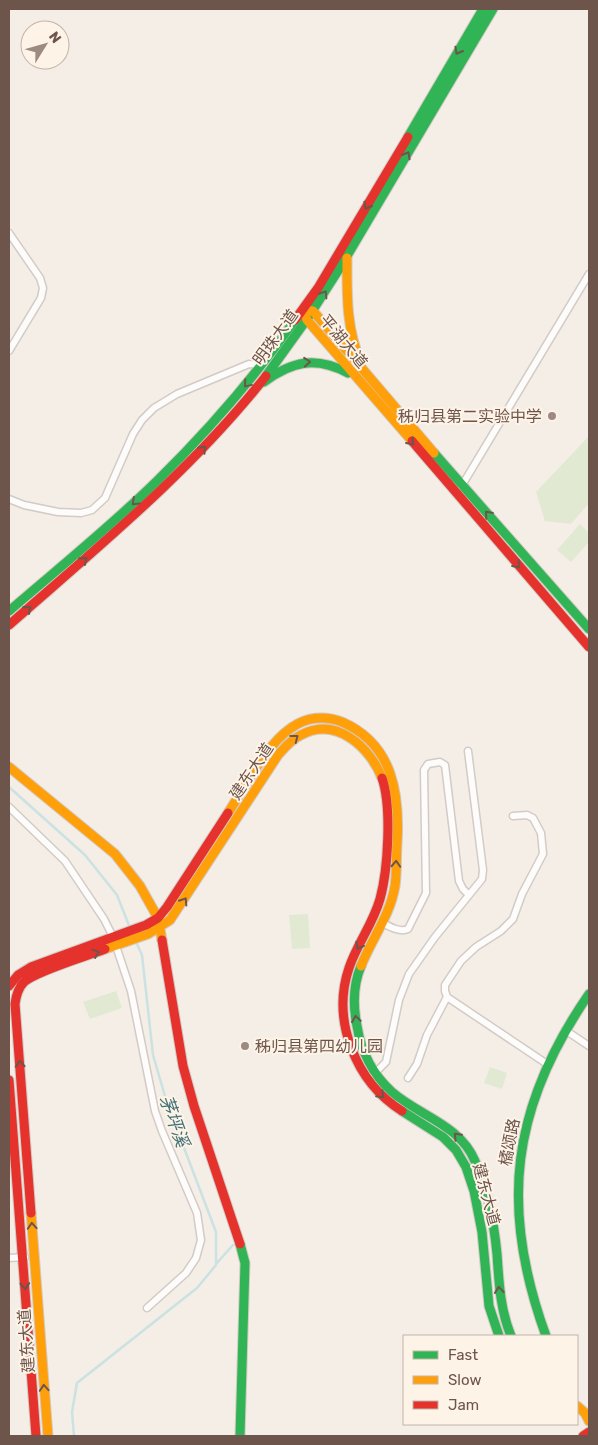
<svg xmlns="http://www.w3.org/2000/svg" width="598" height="1445" viewBox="0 0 598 1445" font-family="Rubik,'Noto Sans SC',sans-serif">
<rect width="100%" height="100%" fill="#f4eee7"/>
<!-- green -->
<path fill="#e1e9d3" d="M589,436v67l-18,21 -26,-3 -9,-29z
M580,524l9,9v9l-18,20 -14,-12z
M308,914l2,34 -18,1 -3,-34z
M116,991l6,17 -32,11 -7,-17z
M490,1067l17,6 -5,16 -18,-6z"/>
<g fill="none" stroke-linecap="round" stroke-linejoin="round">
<!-- stream -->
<path stroke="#cbe2e2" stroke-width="2.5" d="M9,787l76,68 32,40 13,33
M216,1264l17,-19
M74,1436l-2,-24 5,-29 120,-95 19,-23v-33l-49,-129 -14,-48 -11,-100 -6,-13"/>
<!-- street casing -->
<g stroke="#d2cbc6" stroke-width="9">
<path id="street" d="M9,233l31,45 3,10 -2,10 -32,53
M461,487l128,-213
M9,499l15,6 34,7 23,1 11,-3 13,-12 28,-64 9,-14 12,-12 23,-14 72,-30 14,1
M9,807l56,54 39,58 9,18 18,54 24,120 7,20 35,82 4,27 -5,18 -10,15 -39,35
M381,922c8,4 18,11 27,7l18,-36 -2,-123 4,-6 12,-2 5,3 14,116 4,8 6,6
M447,997l100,67
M565,1030l24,16
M374,1074l12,-12 13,-62 10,-26 26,-37 47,-58 1,-9 -15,-119
M408,1078l9,-14 10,-29 20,-38 -2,-6v-6l16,-24 15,-14 25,-16 12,-12 9,-25 21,-40 -2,-21 -8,-15 -6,-3 -14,1
M9,1258l16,-1"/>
</g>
<!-- fast casing -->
<g stroke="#d2cac4" stroke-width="11">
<path id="fast" d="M408,137l75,-128
M266,376l41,-57 34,-53 152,-257
M264,382c28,-21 52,-26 84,-9
M434,453l155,176
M9,611c50,-43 101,-84 148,-130 51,-50 97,-103 138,-161
M361,966c-8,19 -8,40 -4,60 4,25 16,49 35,66 28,24 68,33 83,69 13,29 19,62 22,93 2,28 3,55 14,82
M402,1111l41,26 13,13 10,17 8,24 8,41 7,74 10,30
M546,1336c-47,-129 -35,-229 43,-342
M240,1436l5,-173 -5,-19"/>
</g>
<!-- slow casing -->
<g stroke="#d2cac4" stroke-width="11">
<path id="slow" d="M347,258c0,36 -1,71 14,105
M412,441l-105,-121 -3,-10 9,1 121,142
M9,767l106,87 25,32 18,32 4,22
M228,813c17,-26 38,-68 63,-85 15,-11 34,-13 51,-6 51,22 58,72 55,122 -1,14 0,28 -2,42 -5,30 -23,52 -34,80
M105,949l43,-15 22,-14 108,-165c7,-8 14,-16 23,-20 35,-19 69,12 81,43
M31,1213l17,223
M577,1406l8,7 4,8"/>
</g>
<!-- jam casing -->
<g stroke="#d2cac4" stroke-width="11">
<path id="jam" d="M295,320l23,-32 90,-151
M412,441l177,206
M9,625c90,-79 183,-155 257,-249
M382,778c10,29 6,92 -2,121 -7,25 -23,45 -31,69 -18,53 7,114 53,143
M162,940l21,126 11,40 46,138
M9,986l9,-11 13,-8 115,-42 12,-7 9,-11 61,-94
M9,1080l27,356
M31,1213l-16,-209c1,-8 3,-16 9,-22 12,-11 63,-26 81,-33
M583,1436l6,-4"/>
</g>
<!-- street -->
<use href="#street" stroke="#fdfcfb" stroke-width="6"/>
<!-- fast -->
<use href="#fast" stroke="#30b455" stroke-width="9"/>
<!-- slow -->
<use href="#slow" stroke="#ff9f0a" stroke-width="9"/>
<!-- jam -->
<use href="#jam" stroke="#e5322d" stroke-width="9"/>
</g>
<!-- one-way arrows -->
<defs><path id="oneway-chevron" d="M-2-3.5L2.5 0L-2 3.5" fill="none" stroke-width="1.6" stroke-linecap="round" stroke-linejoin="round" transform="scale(1.25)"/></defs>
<g stroke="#6e554b">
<use href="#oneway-chevron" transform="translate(458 51) rotate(120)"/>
<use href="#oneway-chevron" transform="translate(407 155) rotate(-60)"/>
<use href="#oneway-chevron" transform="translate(367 206) rotate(120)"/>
<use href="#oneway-chevron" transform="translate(324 294) rotate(-58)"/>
<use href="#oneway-chevron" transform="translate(307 362) rotate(-5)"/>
<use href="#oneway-chevron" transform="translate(247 384) rotate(130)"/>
<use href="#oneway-chevron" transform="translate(411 442) rotate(49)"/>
<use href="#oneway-chevron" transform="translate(203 449) rotate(-46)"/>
<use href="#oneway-chevron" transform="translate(135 502) rotate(137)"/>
<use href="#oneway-chevron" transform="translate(488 514) rotate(-131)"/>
<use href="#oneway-chevron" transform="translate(84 560) rotate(-40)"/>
<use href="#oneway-chevron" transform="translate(517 565) rotate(49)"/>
<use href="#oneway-chevron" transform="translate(28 609) rotate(-41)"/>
<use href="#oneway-chevron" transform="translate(295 738) rotate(-38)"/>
<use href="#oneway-chevron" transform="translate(396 864) rotate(-87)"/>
<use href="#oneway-chevron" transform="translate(184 901) rotate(-57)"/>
<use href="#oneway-chevron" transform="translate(359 946) rotate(119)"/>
<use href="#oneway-chevron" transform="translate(96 953) rotate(-19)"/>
<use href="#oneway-chevron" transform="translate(356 1019) rotate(-98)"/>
<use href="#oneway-chevron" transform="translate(20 1064) rotate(-94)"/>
<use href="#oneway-chevron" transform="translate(381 1095) rotate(45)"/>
<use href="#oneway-chevron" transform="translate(457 1136) rotate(-134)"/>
<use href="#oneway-chevron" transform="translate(32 1226) rotate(-94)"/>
<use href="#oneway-chevron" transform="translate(25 1286) rotate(86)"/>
<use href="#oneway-chevron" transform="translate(499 1290) rotate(-96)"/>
<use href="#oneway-chevron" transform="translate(44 1388) rotate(-94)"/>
</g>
<!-- markers -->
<g fill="#9d8b82" stroke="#fdf3e7" stroke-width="2">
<circle cx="552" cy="416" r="5"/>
<circle cx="245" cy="1046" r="5"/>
</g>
<g text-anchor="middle" stroke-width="4" stroke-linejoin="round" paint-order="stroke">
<!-- street labels -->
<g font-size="16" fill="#6e554b" stroke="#fdf3e7">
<text transform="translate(275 337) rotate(-54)" y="6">明珠大道</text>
<text transform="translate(344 341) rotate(50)" y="6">平湖大道</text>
<text transform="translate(251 771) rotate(-56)" y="6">建东大道</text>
<text transform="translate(509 1142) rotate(-79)" y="6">橘颂路</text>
<text transform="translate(487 1194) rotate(75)" y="6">建东大道</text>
<text transform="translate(26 1341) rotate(-94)" y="6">建东大道</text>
</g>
<!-- poi labels -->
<g font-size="16" fill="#6e554b" stroke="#fdf3e7" text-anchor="end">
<text x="542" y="422">秭归县第二实验中学</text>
<text x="255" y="1052" text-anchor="start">秭归县第四幼儿园</text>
</g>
<!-- water labels -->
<g font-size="18" font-style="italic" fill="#447379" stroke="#fdf3e7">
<text transform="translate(174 1121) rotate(70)" y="6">茅坪溪</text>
</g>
</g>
<!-- border -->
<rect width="598" height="1445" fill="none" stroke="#6e554b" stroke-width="20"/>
<!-- legend -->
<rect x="403" y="1335" width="175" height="90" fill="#fdf3e7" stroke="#c4b4a9"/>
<rect x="413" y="1351" width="25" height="8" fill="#30b455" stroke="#c4b4a9"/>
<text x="448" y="1360" font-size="15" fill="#6e554b">Fast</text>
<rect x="413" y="1376" width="25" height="8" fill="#ff9f0a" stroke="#c4b4a9"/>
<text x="448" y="1385" font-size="15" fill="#6e554b">Slow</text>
<rect x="413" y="1401" width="25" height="8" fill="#e5322d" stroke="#c4b4a9"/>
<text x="448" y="1410" font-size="15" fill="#6e554b">Jam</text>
<!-- north arrow -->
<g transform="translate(45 45) rotate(53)"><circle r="24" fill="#fdf3e7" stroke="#c4b4a9"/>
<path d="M0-4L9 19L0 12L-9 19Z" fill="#9d8b82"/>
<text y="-8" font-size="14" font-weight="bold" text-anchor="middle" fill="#6e554b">N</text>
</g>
</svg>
